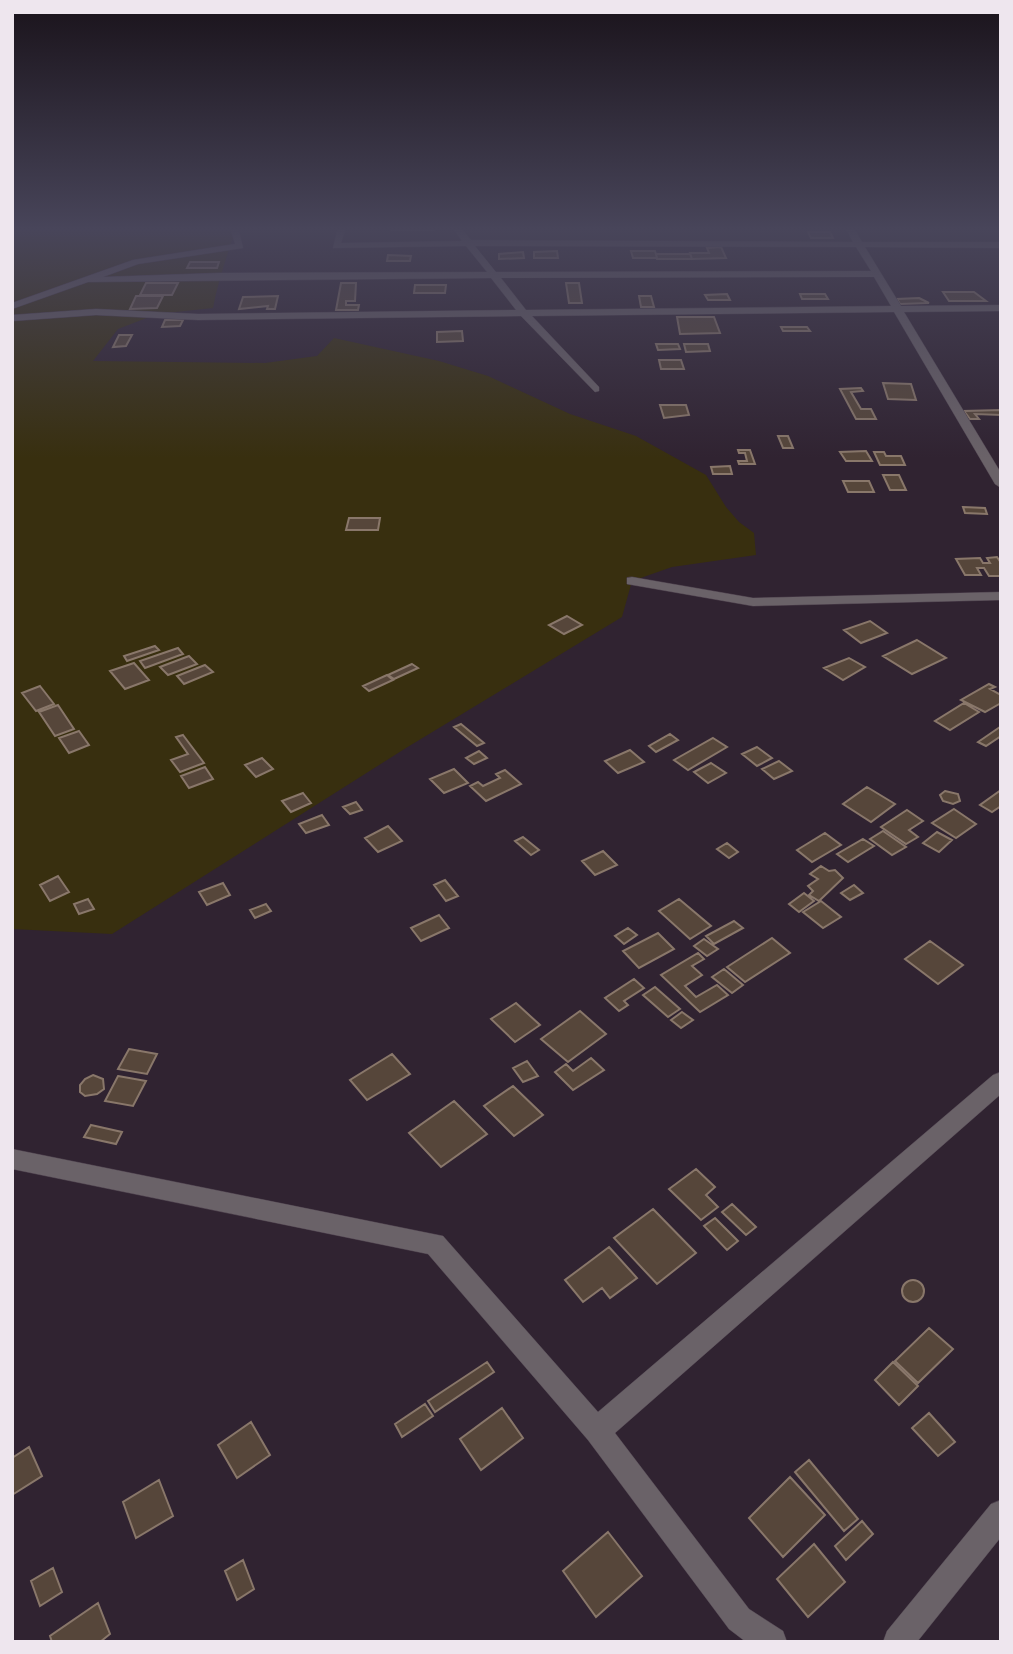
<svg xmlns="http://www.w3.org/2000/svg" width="1013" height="1654" viewBox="0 0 1013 1654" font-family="'Sofia Sans Condensed',sans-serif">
<rect width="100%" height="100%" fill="#302331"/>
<!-- sand -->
<path fill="#382f0f" d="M12,227h224c-8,27 -18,53 -23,81l-56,6 -39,15 -25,32 172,2 52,-7 17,-18 105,23 49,15 82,38 66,22 70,39 20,32 13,15 15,11 2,22 -84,12 -40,14 -10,36 -216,131 -294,186 -100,-5z"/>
<!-- building -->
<path fill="#56463a" stroke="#89776a" stroke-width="2" d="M393,227h41v3h-42z
M808,232h22l3,6h-22z
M721,247l5,11 -34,1 -2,-6h19l-2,-5z
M557,251l1,7h-24v-6z
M631,251h24l2,7h-24z
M523,252l1,6 -25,1v-5z
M656,254h34l2,5h-35z
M388,255l23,1 -1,5h-23z
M190,262h29l-2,6h-30z
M146,283h32l-6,12h-32z
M341,283h15l-1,18h-9v4h13l-1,5h-22z
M566,283h13l3,20h-13z
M415,285h31l-1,8h-31z
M943,292h31l12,9h-37z
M727,294l3,6h-22l-3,-5z
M800,294h25l3,5h-26z
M136,296h27l-6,12 -27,1z
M278,296l-3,13h-8l1,-3 -29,3 4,-12z
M639,296h12l3,11h-13z
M919,298l10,5 -29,1 -3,-5z
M677,317h37l6,16 -40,1z
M165,320h18l-3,6 -18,1z
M781,327h26l3,4h-27z
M462,331l1,10 -26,1v-10z
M119,335h13l-6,11 -13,1z
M656,344h22l2,5 -22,1z
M684,344h24l2,7 -24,1z
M659,360h22l3,9h-23z
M883,383l28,1 5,16 -28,-1z
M861,388l2,3 -12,1 10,17h10l5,10h-20l-16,-30z
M660,405h26l3,10 -25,3z
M1001,410v5l-26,-1 4,5h-9l-6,-8z
M778,436h10l5,12h-10z
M738,450h12l5,14h-16l-1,-3h9l-2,-8h-6z
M866,451l6,10h-26l-6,-9z
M874,452h10l2,4h15l4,9h-25z
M730,466l2,8h-19l-2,-7z
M883,475h16l7,15h-16z
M843,481h26l5,11h-26z
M963,507l22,1 2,6 -22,-1z
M349,518h31l-2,12h-32z
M997,557l4,6v13h-12l-5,-8h-7l4,7h-16l-9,-16 24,-1 3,5h7l-3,-5z
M567,616l15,9 -18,9 -15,-9z
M870,621l17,12 -26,10 -17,-13z
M917,640l29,18 -34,16 -29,-18z
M155,646l4,4 -32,11 -3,-5z
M178,648l5,6 -38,14 -5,-7z
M189,656l8,8 -29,11 -8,-8z
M849,658l16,9 -22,13 -19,-12z
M134,663l15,17 -24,9 -15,-18z
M412,664l6,4 -24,11 -6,-4z
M205,665l8,7 -29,12 -7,-8z
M387,675l6,5 -24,11 -6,-5z
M989,684l6,3 -5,2 11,6v8l-16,9 -24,-12z
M40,686l14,18 -18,7 -14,-18z
M964,703l15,9 -29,18 -15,-9z
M58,705l16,24 -19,7 -16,-24z
M461,724l23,19 -7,3 -23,-19z
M1000,727l1,9 -15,10 -8,-4z
M79,731l10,14 -20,8 -10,-15z
M670,734l8,6 -22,12 -7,-6z
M183,735l21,28 -24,9 -9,-12 17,-6 -12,-17z
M713,738l14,9 -39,23 -14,-10z
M757,747l15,11 -15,8 -15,-12z
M630,750l14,12 -26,11 -13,-12z
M479,751l8,7 -13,6 -8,-6z
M262,758l11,11 -17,8 -11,-12z
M779,761l13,10 -18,8 -12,-10z
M711,763l15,10 -18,10 -14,-11z
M205,767l8,12 -24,9 -8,-12z
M454,769l14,14 -24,10 -14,-14z
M505,770l16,14 -35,17 -16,-15 8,-4 5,4 17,-8 -4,-4z
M867,787l28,17 -24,18 -28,-18z
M1001,790v16l-9,6 -12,-7z
M945,791l13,3 2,7 -7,3 -10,-3 -3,-6z
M303,793l8,10 -20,9 -9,-11z
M356,802l6,8 -12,4 -7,-7z
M954,809l22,15 -20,14 -24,-15z
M907,810l16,11 -14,9 9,7 -12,7 -25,-17z
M322,815l7,10 -23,8 -7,-9z
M388,826l14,15 -24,11 -13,-14z
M883,831l23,16 -14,8 -22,-16z
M937,832l15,8 -13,12 -16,-9z
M825,833l16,12 -29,17 -15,-12z
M523,837l16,13 -8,5 -16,-14z
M863,839l11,7 -26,16 -11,-8z
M727,843l11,9 -9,6 -12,-9z
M603,851l14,14 -22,10 -13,-14z
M821,866l8,5 6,-1 8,8 -24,23 -10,-6 4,-4 -5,-5 10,-7 -8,-5z
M58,876l11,16 -19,9 -10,-16z
M445,880l13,16 -12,5 -12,-16z
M223,883l7,12 -23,10 -8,-13z
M854,885l9,8 -13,7 -9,-7z
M804,893l10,8 -15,11 -10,-8z
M88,899l6,10 -15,5 -5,-10z
M679,899l32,27 -21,13 -31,-28z
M821,901l20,16 -18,11 -20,-16z
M266,904l5,7 -16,7 -5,-8z
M439,915l10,13 -28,13 -10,-13z
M734,921l9,7 -29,16 -8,-8z
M628,928l9,7 -13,9 -9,-8z
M658,933l16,16 -35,19 -16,-17z
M772,938l18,15 -45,29 -18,-15z
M704,939l14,10 -11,7 -13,-10z
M930,941l33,24 -25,19 -33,-25z
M698,953l6,6 -12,7 10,9 -17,11 11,11 21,-12 11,10 -28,17 -39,-37z
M724,969l19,16 -11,8 -20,-16z
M634,979l10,9 -20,13 4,4 -9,6 -14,-13z
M655,987l25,22 -12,8 -25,-22z
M516,1003l24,22 -25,17 -24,-23z
M580,1011l26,23 -38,28 -27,-23z
M682,1012l11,8 -12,8 -10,-8z
M129,1049l28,5 -10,20 -29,-5z
M392,1054l18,20 -43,26 -17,-20z
M591,1058l13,12 -31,20 -18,-18 11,-8 7,7z
M527,1061l11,15 -15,6 -10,-14z
M93,1075l10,4 1,10 -7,5 -12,2 -5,-4v-7l5,-6z
M118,1076l28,5 -13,25 -28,-5z
M513,1086l30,29 -29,21 -30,-30z
M454,1101l33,33 -46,33 -32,-34z
M91,1125l31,7 -6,12 -32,-7z
M696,1169l19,18 -9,8 12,12 -17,13 -32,-31z
M732,1204l24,23 -10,8 -24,-23z
M653,1209l43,44 -39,31 -43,-46z
M715,1218l23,23 -11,9 -23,-24z
M609,1247l28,31 -27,20 -8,-10 -19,14 -18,-22z
M902 1291a11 11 0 1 1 22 0a11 11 0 1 1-22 0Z
M929,1328l24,21 -35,34 -23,-22z
M487,1362l7,10 -59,40 -7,-11z
M893,1362l25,24 -19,19 -24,-25z
M425,1404l8,12 -31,21 -7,-13z
M502,1408l21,30 -42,32 -21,-31z
M929,1413l26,29 -17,14 -26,-28z
M251,1422l19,33 -33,23 -19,-33z
M29,1447l13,29 -30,19v-37z
M809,1460l49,59 -14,12 -49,-59z
M790,1477l35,38 -42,42 -34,-39z
M159,1480l14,36 -37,22 -13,-36z
M862,1521l11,13 -27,26 -11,-14z
M608,1532l34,44 -46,41 -33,-46z
M814,1544l31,38 -37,35 -31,-38z
M243,1560l11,29 -17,11 -12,-29z
M53,1568l9,24 -22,14 -9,-25z
M98,1603l12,31 -10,8h-48l-2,-6z"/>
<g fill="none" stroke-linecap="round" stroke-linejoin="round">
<!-- minor casing -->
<g stroke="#4b3e4b" stroke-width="1">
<path id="minor" d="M230,227h8l5,21 -105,16 -35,13 116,-4 268,-1 -21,-26 -133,2 5,-21h8l-5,16 121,-2 -10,-14h8l11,13 382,2 -8,-15h8l9,15h139v6l-136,-1 36,59 100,-1v6l-97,1 97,161v15l-6,-4 -101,-172 -362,4 67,71v4l-4,1 -74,-76 -323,4 -102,-5 -84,6v-6l84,-6 102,5 318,-4 -25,-32 -403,4 -76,27v-6l121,-43 102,-16zM475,246l381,1 15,24 -375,1zM874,277l17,29 -365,4 -25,-32z
M632,577l121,21 248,-6v8l-248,6 -126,-22v-6z
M1001,1072v22l-386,339 134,176 34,22 4,11h-41l-17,-13 -141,-189 -160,-186 -416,-85v-20l431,87 155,176 395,-337z
M1001,1500v37l-84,105h-34l4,-11 104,-127z"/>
</g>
<!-- minor -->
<use href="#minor" fill="#6a6268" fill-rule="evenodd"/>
</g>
<!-- sky -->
<linearGradient id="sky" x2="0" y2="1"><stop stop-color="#1a131b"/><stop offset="0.5" stop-color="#48455a"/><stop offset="1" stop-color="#48455a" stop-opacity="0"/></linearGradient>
<rect width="1013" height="458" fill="url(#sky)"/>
<!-- border -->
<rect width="1013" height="1654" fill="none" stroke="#eee6ee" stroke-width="28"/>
</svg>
